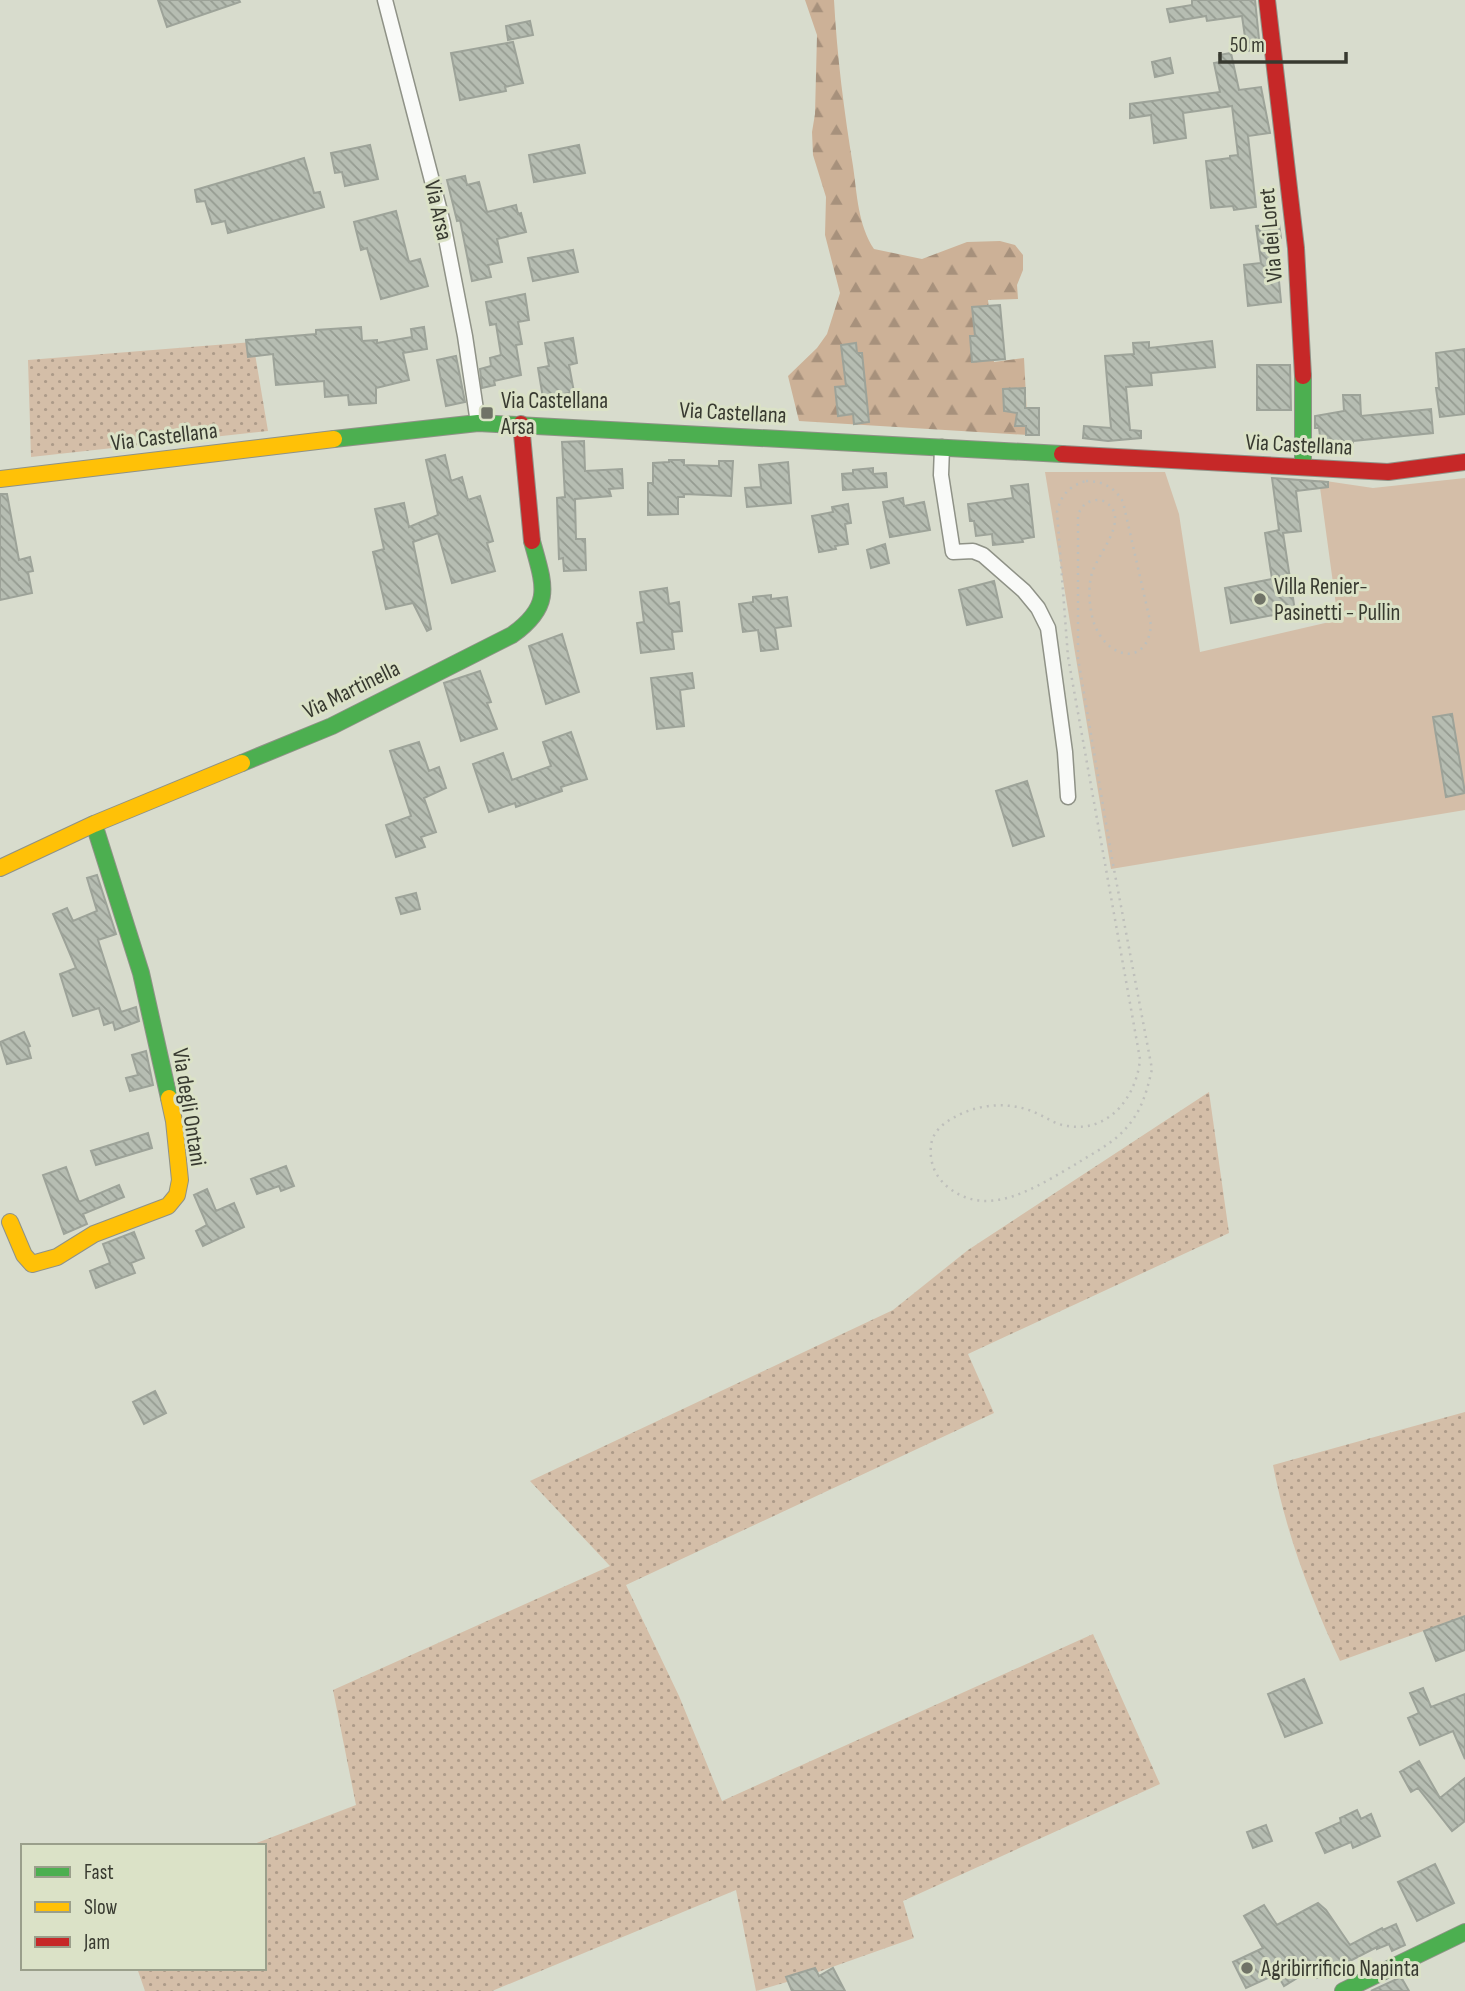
<svg xmlns="http://www.w3.org/2000/svg" width="1465" height="1991" viewBox="0 0 1465 1991" font-family="'Sofia Sans Condensed',sans-serif">
<defs>
<pattern id="grass-dots" width="8" height="8" patternUnits="userSpaceOnUse" patternTransform="scale(1.75)"><rect width="8" height="8" fill="#d4bea8"/><path d="M2 2h.1M6 6h.1" fill="none" stroke="#ad9b89" stroke-width="1.8" stroke-linecap="round"/></pattern>
<pattern id="forest-firs" width="22" height="20" patternUnits="userSpaceOnUse" patternTransform="scale(1.75)"><rect width="22" height="20" fill="#ccb197"/><path d="M5 1l3.5 6h-7zM16 11l3.5 6h-7z" fill="#a7917c"/></pattern>
<pattern id="building-back-hatch" width="6" height="6" patternUnits="userSpaceOnUse" patternTransform="scale(1.75)"><rect width="6" height="6" fill="#b6bdb2"/><path d="M-1 5l2 2M0 0l6 6M5-1l2 2" fill="none" stroke="#959b91"/></pattern>
</defs>
<rect width="100%" height="100%" fill="#d8dccd"/>
<!-- grass -->
<path fill="url(#grass-dots)" d="M253,342l15,89 -237,26 -3,-97z
M1209,1092l20,141 -261,121 26,59 -368,172 53,111 43,105 371,-167 67,150 -257,117 11,37 -110,39 -48,14 -20,-101 -244,101h-347l-8,-23h127v-122h-15l107,-41 -23,-115 277,-124 -80,-85 363,-171 75,-60z
M1465,1412v207l-36,10 -89,32c-29,-62 -54,-128 -67,-196z"/>
<!-- forest -->
<path fill="url(#forest-firs)" d="M805,0h29c3,56 10,111 19,166 4,28 5,59 21,83l48,10 45,-17 33,-1 15,4 8,10v15l-6,15 1,14 -30,1 6,62 30,-4 4,77 -229,-14 -11,-45 29,-28 10,-14 13,-41 -15,-58 1,-38 -13,-42 -1,-23 3,-18 2,-79z"/>
<!-- garden -->
<path fill="#d4bea8" d="M1045,472h120l14,42 21,138 138,-32 -19,-140 54,8 92,-10v332l-354,59z"/>
<!-- building -->
<path fill="url(#building-back-hatch)" stroke="#9da399" stroke-width="2" d="M158,0h81l1,2 -73,25z
M1192,0h63l5,49 -13,2 -5,-35 -35,5 -1,-5 -36,6 -3,-13 25,-4z
M530,21l3,14 -25,5 -2,-14z
M513,42l10,41 -18,4 1,4 -46,9 -9,-47z
M1231,53l8,37 22,-3 9,46 -22,3 8,71 -22,3 -1,-4 -22,2 -5,-47 24,-3v-2l8,-1 -6,-49 -49,7 3,25 -32,5 -3,-28 -21,3v-14l90,-12 -6,-29 6,-1 -1,-7z
M1170,58l3,15 -18,4 -3,-15z
M370,145l8,34 -33,7 -3,-14 -7,1 -4,-20z
M579,145l6,28 -51,9 -5,-27z
M304,158l10,35 6,-1 4,15 -96,26 -3,-12 -13,3 -7,-23 -8,1 -2,-12z
M465,176l2,9 12,-3 8,30 29,-7 2,9 3,-1 5,19 -29,7 5,23 -14,3 3,12 -19,4 -12,-61 -3,1 -10,-41z
M396,211l13,51 11,-3 8,27 -47,13 -14,-51 -6,2 -7,-28z
M1279,224l2,14 -6,1 6,63 -33,4 -4,-41 17,-2 -5,-37z
M573,250l5,22 -45,9 -5,-23z
M525,294l4,26 -11,2 4,22 -6,1 5,30 -27,6 1,4 -13,3 -2,-19 11,-3 -1,-8 11,-3 -5,-31 -6,1 -4,-23z
M1000,305l5,54 -33,3 -2,-26h5l-3,-29z
M361,327l1,14 15,-1v3l35,-6 -1,-8 13,-2 3,22 -24,4 6,27 -33,8v15l-27,2 -1,-10 -23,2 -1,-16 -48,4 -3,-31 -25,3 -2,-17 70,-6v-4z
M573,338l4,25 -8,2 5,27 -31,6 -5,-30 11,-2 -4,-23z
M1212,341l3,26 -64,6 1,12 -26,2 4,43 11,1v7l-33,3 -25,-3 1,-12 27,2 -6,-72 29,-2 -1,-11 16,-1v6z
M856,343l1,10h5l7,69 -15,2 -1,-10 -15,2 -3,-29 11,-1 -5,-41z
M1465,349v65l-25,3 -4,-29h3l-3,-35z
M456,356l9,46 -19,4 -9,-46z
M1257,365h33l1,45h-34z
M1025,388v20h14v27h-13v-9h-11l2,-13 -13,-2 -1,-22z
M1343,395h17l1,21 70,-7 2,24 -80,8v6l-31,4 -3,-23h-4v-12l29,-5z
M584,441l1,30 37,-2 1,19 -14,1 2,7 -36,3 1,40h9l1,31 -22,1 -1,-13 -4,1 -2,-61 8,-1 -3,-55z
M445,455l6,26 11,-4 6,23 12,-4 13,45 -6,2 8,28 -43,12 -14,-50 -25,9 18,87 -4,2 -14,-28 -27,6 -13,-57 11,-3 -9,-40 29,-6 5,24 29,-12 -12,-55z
M669,460h15v5l35,1v-5h14l-2,35 -47,-2v3h-6v17l-30,1v-32h5v-20l16,-1z
M788,462l3,41 -44,4 -2,-19 16,-1 -2,-22z
M873,468v6l13,-1 1,14 -44,3 -1,-16 11,-1v-3z
M1272,478l56,4v5l-32,4 5,40 -18,2 12,78 -64,12 -6,-35 47,-9 -7,-46 14,-3z
M1028,484l6,53 -12,2 1,3 -30,3 -1,-11 -16,2 -2,-15h-4l-2,-17 45,-6 -2,-12z
M0,494h7l12,66 11,-3 3,14 -5,1 4,21 -32,7z
M903,498l1,8 20,-4 6,28 -40,7 -7,-35z
M848,504l3,19 -6,1 3,20 -13,2 1,3 -17,3 -7,-36 21,-4 -1,-5z
M885,544l4,19 -18,5 -4,-18z
M994,581l8,36 -35,8 -8,-35z
M667,588l2,16 10,-2 3,29 -10,1 2,17 -33,4 -4,-30 7,-1 -4,-30z
M771,595v4l16,-2 4,29 -16,2 3,21 -17,2 -3,-21 -15,2 -4,-28 14,-2v-5z
M562,634l17,58 -33,12 -17,-58z
M480,671l11,31 -4,1 10,26 -36,12 -17,-58z
M692,673l2,15 -14,2 4,36 -27,3 -6,-51z
M1452,714l13,79 -19,4 -13,-80z
M571,732l16,47 -26,8 1,4 -46,16 -1,-4 -26,9 -16,-48 30,-11 9,27 39,-14 -8,-24z
M419,742l10,29 10,-4 7,21 -22,10 12,34 -15,5 4,10 -29,10 -10,-32 25,-9 -21,-65z
M1027,781l17,55 -31,10 -17,-55z
M97,875l19,59 -18,6 23,72 15,-5 3,14 -24,9 -2,-8 -9,3 -5,-17 -26,8 -13,-42 16,-6 -23,-54 14,-6 6,13 24,-10 -10,-33z
M416,893l4,16 -19,5 -5,-16z
M24,1032l6,14 -2,1 3,11 -24,6 -7,-22z
M146,1051l7,34 -23,6 -4,-13 12,-3 -6,-20z
M148,1133l4,15 -56,17 -5,-14z
M286,1166l8,20 -13,5 -2,-5 -22,8 -6,-15z
M66,1167l13,35 40,-17 5,12 -41,17 4,10 -23,10 -21,-59z
M207,1189l9,22 18,-8 10,24 -41,19 -7,-15 11,-6 -13,-30z
M134,1232l10,26 -13,5 4,10 -39,15 -6,-17 20,-8 -7,-19z
M155,1391l11,22 -22,11 -11,-22z
M1465,1616v34l-29,11 -12,-30z
M1304,1679l18,44 -37,14 -17,-43z
M1423,1688l8,19 34,-13v65l-12,-28 -33,14 -12,-27 11,-5 -9,-20z
M1419,1761l21,37 25,-20v43l-13,10 -34,-43 -7,4 -11,-20z
M1357,1810l4,9 10,-5 9,22 -27,12 -2,-6 -26,11 -9,-20 25,-11 -1,-4z
M1266,1825l6,16 -19,7 -6,-16z
M1435,1864l19,39 -37,18 -19,-39z
M1318,1903l8,7 24,35 32,-17 1,2 13,-6 9,21 -13,6 -3,-7 -12,5v-2l-60,31 -5,-9 -28,17 -7,-12 -31,14 -13,-26 30,-14 -19,-32 20,-11 13,20z
M815,1968l4,8 14,-8 12,23h-53l-6,-14z
M1401,1977l8,14h-38z"/>
<g fill="none" stroke-linecap="round" stroke-linejoin="round">
<!-- street casing -->
<g stroke="#8f9287" stroke-width="17">
<path id="street" d="M385,0l58,223 22,113 13,87
M942,447l-1,28 12,77 20,-1 10,4 41,36 14,17 10,20 17,124 3,45"/>
</g>
<!-- fast casing -->
<g stroke="#8f9287" stroke-width="18">
<path id="fast" d="M1303,376v91
M334,439l144,-16 584,31
M242,763l90,-37 180,-91c42,-30 32,-50 20,-94
M94,824l47,149 28,125
M1343,1991l122,-59"/>
</g>
<!-- slow casing -->
<g stroke="#8f9287" stroke-width="18">
<path id="slow" d="M0,479l334,-40
M0,868l94,-44 148,-61
M10,1222l14,33 8,9 25,-7 37,-23 74,-28 9,-11 3,-15 -6,-59 -5,-23"/>
</g>
<!-- jam casing -->
<g stroke="#8f9287" stroke-width="18">
<path id="jam" d="M1267,0l29,248 7,128
M521,424l11,117
M1062,454l326,18 77,-10"/>
</g>
<!-- path -->
<path stroke="#bebfbb" stroke-width="2.5" stroke-dasharray="2 5" stroke-linecap="butt" d="M1086,481c16,0 29,6 37,21l28,123c-4,46 -50,32 -59,-9 -3,-15 -4,-29 0,-43 5,-18 38,-53 15,-70 -4,-3 -10,-4 -15,-2 -8,2 -11,7 -14,14v143l35,206 39,205c-5,22 -10,41 -25,58 -13,16 -34,26 -51,37 -37,21 -86,56 -127,24 -13,-10 -20,-25 -18,-42 1,-13 11,-22 22,-28 24,-14 55,-17 81,-6 12,5 22,13 34,14 42,7 69,-31 72,-67l-72,-402 -11,-145c4,-17 12,-26 29,-31z"/>
<!-- street -->
<use href="#street" stroke="#f9faf8" stroke-width="14"/>
<!-- fast -->
<use href="#fast" stroke="#4caf50" stroke-width="16"/>
<!-- slow -->
<use href="#slow" stroke="#ffc107" stroke-width="16"/>
<!-- jam -->
<use href="#jam" stroke="#c62828" stroke-width="16"/>
</g>
<!-- markers -->
<g fill="#707367" stroke="#dbe2c7" stroke-width="2.5">
<rect x="480" y="406" width="14" height="14" rx="3.5"/>
<circle cx="1260" cy="599" r="7"/>
<circle cx="1247" cy="1968" r="7"/>
</g>
<g text-anchor="middle" stroke-width="6" stroke-linejoin="round" paint-order="stroke">
<!-- street labels -->
<g font-size="23" fill="#383a30" stroke="#dbe2c7">
<text transform="translate(439 210) rotate(77)" y="8">Via Arsa</text>
<text transform="translate(1270 235) rotate(-95)" y="8">Via dei Loret</text>
<text transform="translate(733 412) rotate(3)" y="8">Via Castellana</text>
<text transform="translate(164 436) rotate(-7)" y="8">Via Castellana</text>
<text transform="translate(1299 444) rotate(3)" y="8">Via Castellana</text>
<text transform="translate(351 689) rotate(-26)" y="8">Via Martinella</text>
<text transform="translate(190 1107) rotate(81)" y="8">Via degli Ontani</text>
</g>
<!-- poi labels -->
<g font-size="23" fill="#383a30" stroke="#dbe2c7" text-anchor="start">
<text x="501" y="408">Via Castellana<tspan x="501" dy="26">Arsa</tspan></text>
<text x="1274" y="594">Villa Renier-<tspan x="1274" dy="26">Pasinetti - Pullin</tspan></text>
<text x="1261" y="1976">Agribirrificio Napinta</text>
</g>
</g>
<!-- legend -->
<rect x="21" y="1844" width="245" height="126" fill="#dbe2c7" stroke="#9a9f8b" stroke-width="2"/>
<rect x="35" y="1867" width="35" height="10" fill="#4caf50" stroke="#9a9f8b" stroke-width="2"/>
<text x="84" y="1879" font-size="21" fill="#383a30">Fast</text>
<rect x="35" y="1902" width="35" height="10" fill="#ffc107" stroke="#9a9f8b" stroke-width="2"/>
<text x="84" y="1914" font-size="21" fill="#383a30">Slow</text>
<rect x="35" y="1937" width="35" height="10" fill="#c62828" stroke="#9a9f8b" stroke-width="2"/>
<text x="84" y="1949" font-size="21" fill="#383a30">Jam</text>
<!-- scale -->
<path d="M1220 52v10h126v-10" fill="none" stroke="#383a30" stroke-width="3.5"/>
<text x="1230" y="52" font-size="21" fill="#383a30" stroke="#dbe2c7" stroke-width="5" paint-order="stroke">50 m</text>
</svg>
